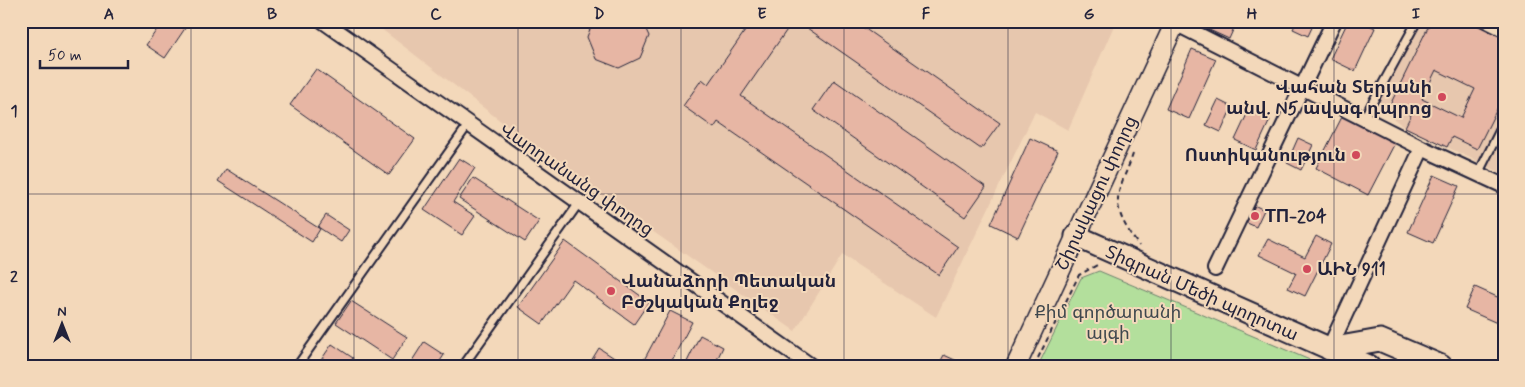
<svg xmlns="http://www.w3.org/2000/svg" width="1525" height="387" viewBox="0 0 1525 387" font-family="Mynerve,'Noto Sans Armenian',sans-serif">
<rect width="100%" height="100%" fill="#f3d8ba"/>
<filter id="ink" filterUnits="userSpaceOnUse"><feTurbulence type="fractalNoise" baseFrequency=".02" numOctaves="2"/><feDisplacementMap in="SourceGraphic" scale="10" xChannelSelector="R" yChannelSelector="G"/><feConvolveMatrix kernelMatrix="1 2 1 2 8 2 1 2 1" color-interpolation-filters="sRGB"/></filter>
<g filter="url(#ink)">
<!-- built -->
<path fill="#e7c7ae" d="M371,21h745l-48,109 -33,-18 -99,205 -94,-62 -47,76 -237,-166z
M1422,21h48l34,17v136l-99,-47 -17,-12 -10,-12 3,-11z"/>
<!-- green -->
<path fill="#b3df9c" stroke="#6a806c" d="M1099,271l206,87 19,8h-286l43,-88z"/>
<!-- building -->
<path fill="#e7b6a4" stroke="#22223b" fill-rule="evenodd" d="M163,21h27l-25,37 -19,-13z
M593,21h49l7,15 -9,22 -21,10 -23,-9 -9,-22z
M752,21h41l-52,75 217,151 -19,28 -221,-153 -4,6 -31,-22 19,-27 6,5z
M797,21h57l146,102 -19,26z
M1208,21h29l-8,18 -24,-11z
M1297,21h18l-7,15 -15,-7z
M1348,21h13l14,7 -20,43 -25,-12z
M1431,21h39l34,17v57l-27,54 -25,-12 -5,10 -42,-20 6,-12 -21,-10zM1436,70l39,19 -14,29 -39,-19z
M1192,49l24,10 -27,60 -23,-10z
M316,69l99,70 -26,36 -99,-70z
M834,80l152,107 -21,30 -152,-107z
M1218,100l14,7 -11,25 -15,-7z
M1249,110l21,10 -14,30 -21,-10z
M1343,115l53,26 -28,54 -52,-27z
M1030,138l28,13 -40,86 -27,-13z
M1298,138l15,7 -12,25 -14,-7z
M459,158l16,10 -22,34 22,14 -13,19 -38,-25z
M226,169l94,60 -8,13 -94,-61z
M1434,175l25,11 -26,57 -25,-11z
M473,178l66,43 -14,21 -66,-43z
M1254,205l10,5 -8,17 -11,-5z
M326,215l23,15 -8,12 -23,-15z
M1316,236l15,8 -26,52 -17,-8 8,-15 -37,-18 9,-16 37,18z
M565,241l84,61 -15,22 -61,-44 -31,44 -24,-17z
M1475,287l29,13v26l-39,-17z
M351,301l56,36 -15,23 -56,-37z
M670,311l22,11 -23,44h-13l-12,-6z
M700,335l23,12 -9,19h-29z
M424,342l20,13 -7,11h-25l-2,-2z
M332,344l21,14 -5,8h-31z
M599,348l26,17v1h-37z
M944,355l24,11h-30z"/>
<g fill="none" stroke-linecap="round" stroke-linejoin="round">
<!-- lane casing -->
<g stroke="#22223b" stroke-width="11">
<path id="lane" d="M1480,21l24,12
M1364,118l53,-97
M1478,174l26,-52
M297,366l171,-241
M463,366l116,-163"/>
</g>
<!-- street casing -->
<g stroke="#22223b" stroke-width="18">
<path id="street" d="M323,21l488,345
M1175,23l247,125 82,38
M1215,269l119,-248
M1329,349l93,-201"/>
</g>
<!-- secondary casing -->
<g stroke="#22223b" stroke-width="22">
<path id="secondary" d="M1016,366l160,-345"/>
</g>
<!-- primary casing -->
<g stroke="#22223b" stroke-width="25">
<path id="primary" d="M1076,236l293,130
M1329,349l51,-9 61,26"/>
</g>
<!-- path -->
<path stroke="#22223b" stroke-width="2" stroke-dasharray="5 4" stroke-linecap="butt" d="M1133,154c-4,13 -11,25 -14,38 -5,20 9,38 20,54
M1038,358l41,-83 20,-11"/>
<!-- lane -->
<use href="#lane" stroke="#f3d8ba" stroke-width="7"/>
<!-- street -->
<use href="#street" stroke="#f3d8ba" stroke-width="14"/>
<!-- secondary -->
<use href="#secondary" stroke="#f3d8ba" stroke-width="19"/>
<!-- primary -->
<use href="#primary" stroke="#f3d8ba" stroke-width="21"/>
</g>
</g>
<!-- grid -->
<path fill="none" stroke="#22223b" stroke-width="1" stroke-opacity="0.55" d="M191,21v345M354,21v345M518,21v345M681,21v345M844,21v345M1008,21v345M1171,21v345M1334,21v345M21,194h1483"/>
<!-- markers -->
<g fill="#d1495b" stroke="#f3d8ba" stroke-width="2">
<circle cx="1442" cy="97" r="5"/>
<circle cx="1356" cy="155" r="5"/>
<circle cx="1255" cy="216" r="5"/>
<circle cx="1307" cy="269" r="5"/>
<circle cx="611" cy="291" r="5"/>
</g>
<g text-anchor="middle" stroke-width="4" stroke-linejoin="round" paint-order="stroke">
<!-- poi labels -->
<g font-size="18" font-weight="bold" fill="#22223b" stroke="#f3d8ba" text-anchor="start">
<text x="1432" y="93" text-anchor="end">Վահան Տերյանի<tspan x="1432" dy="21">անվ. N5 ավագ դպրոց</tspan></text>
<text x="1346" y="161" text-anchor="end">Ոստիկանություն</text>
<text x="1265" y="222">ТП-204</text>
<text x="1317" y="275">ԱԻՆ 911</text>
<text x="621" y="287">Վանաձորի Պետական<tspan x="621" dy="21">Բժշկական Քոլեջ</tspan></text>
</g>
<!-- street labels -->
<g font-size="18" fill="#22223b" stroke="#f3d8ba">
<text transform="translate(577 179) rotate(35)" y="6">Վարդանանց փողոց</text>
<text transform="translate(1096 193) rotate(-65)" y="6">Շիրակացու փողոց</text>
<text transform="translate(1202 293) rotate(24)" y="6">Տիգրան Մեծի պողոտա</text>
</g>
<!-- park labels -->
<g font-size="18" fill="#3f484e" stroke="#f3d8ba">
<text x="1108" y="318">Քիմ գործարանի<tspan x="1108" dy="21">այգի</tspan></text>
</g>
</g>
<!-- margin -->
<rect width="1525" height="387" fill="none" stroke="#f3d8ba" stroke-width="55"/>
<!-- north arrow -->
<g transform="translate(62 324)" stroke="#f3d8ba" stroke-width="4" paint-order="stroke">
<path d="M0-4L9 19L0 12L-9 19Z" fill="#22223b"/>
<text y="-8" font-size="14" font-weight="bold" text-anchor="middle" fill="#22223b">N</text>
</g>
<!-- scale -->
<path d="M40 60v8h88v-8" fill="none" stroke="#22223b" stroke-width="2.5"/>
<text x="48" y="60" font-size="15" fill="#22223b" stroke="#f3d8ba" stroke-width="4" paint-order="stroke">50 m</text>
<rect x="28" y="28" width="1470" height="332" fill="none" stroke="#22223b" stroke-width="2"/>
<g font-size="16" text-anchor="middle" font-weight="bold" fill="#22223b">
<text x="109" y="19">A</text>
<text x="272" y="19">B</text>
<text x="436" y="19">C</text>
<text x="599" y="19">D</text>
<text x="762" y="19">E</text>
<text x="926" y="19">F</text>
<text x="1089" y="19">G</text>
<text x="1252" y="19">H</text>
<text x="1416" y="19">I</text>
<text x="14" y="116">1</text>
<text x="14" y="282">2</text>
</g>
</svg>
